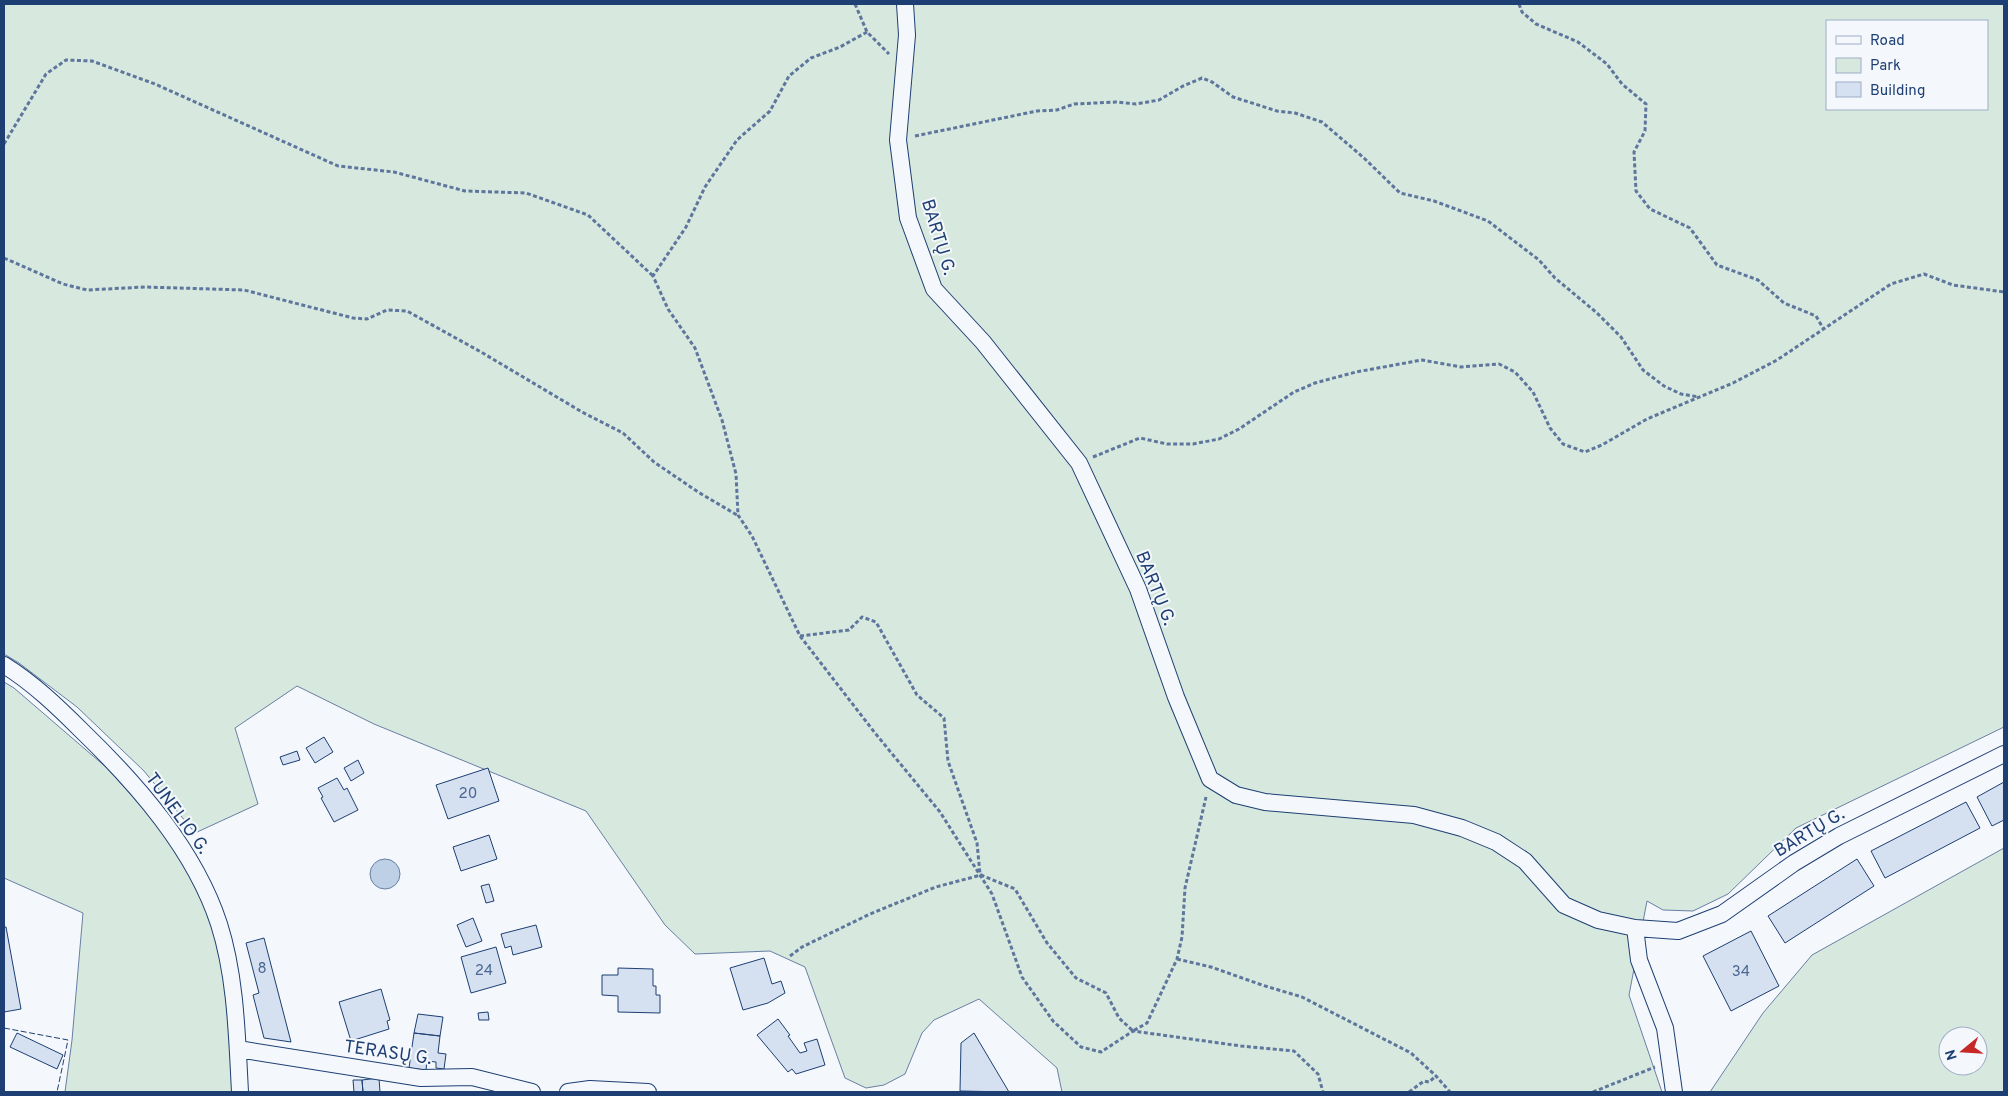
<svg xmlns="http://www.w3.org/2000/svg" width="2008" height="1096" viewBox="0 0 2008 1096" font-family="Overpass,sans-serif">
<rect width="100%" height="100%" fill="#f4f7fb"/>
<!-- green -->
<path fill="#d7e8df" stroke="#687fa3" fill-rule="evenodd" d="M4,4h2000v723l-208,101 -68,66 -35,17 -30,-1 -16,-9 -18,94 33,97h-600l-5,-24 -78,-69 -45,21 -12,13 -17,41 -21,11 -18,3 -21,-10 -40,-111 -35,-16 -75,3 -30,-29 -79,-114 -212,-87 -77,-38 -62,42 23,76 -63,29 -51,-62 -67,-64 -58,-44 -15,-9zM1827,21h160v88h-160z
M4,682l10,6 93,80 35,39 31,40 11,18 28,56 13,55 8,116h-168l7,-52 11,-127 -79,-35z
M2004,848v244h-294l53,-79 49,-58zM1948,1036h30v30h-30z"/>
<!-- water -->
<path fill="#bed0e5" stroke="#687fa3" d="M370 874a15 15 0 1 1 30 0a15 15 0 1 1-30 0Z"/>
<!-- building -->
<path fill="#d5e0f0" stroke="#1d3f73" d="M324,737l9,15 -18,11 -9,-15z
M297,751l3,9 -17,5 -3,-8z
M358,760l6,13 -13,8 -7,-13z
M488,768l11,33 -51,18 -12,-34z
M337,778l7,12 3,-2 11,22 -24,12 -13,-24 2,-1 -5,-9z
M2004,782v38l-12,6 -15,-29z
M1966,802l14,26 -95,50 -14,-27z
M489,835l8,24 -36,12 -8,-24z
M1857,859l17,27 -89,57 -17,-27z
M489,884l5,17 -8,2 -5,-17z
M473,918l9,23 -16,6 -9,-22z
M536,925l6,22 -29,8 -2,-9 -6,2 -4,-14z
M4,927h2l15,82 -17,3z
M1751,931l28,55 -48,25 -28,-55z
M264,938l27,104 -27,-4 -11,-43 6,-2 -13,-50z
M496,947l10,36 -35,10 -10,-36z
M764,958l8,26 9,-3 4,12 -17,10 -25,7 -13,-42z
M618,968l35,1v17h3v9h4v18l-42,-1v-16l-16,-1v-20h16z
M381,989l9,31 -3,1 2,8 -38,12 -12,-39z
M488,1012l1,8h-10l-1,-7z
M418,1014l25,3 -3,19 -26,-3z
M778,1019l12,16 -2,1 12,17 7,-2 -3,-8 13,-4 8,26 -29,9 -4,-5 -4,3 -31,-37z
M17,1033l46,22 -6,14 -47,-22z
M414,1033l26,3 -2,17 8,1 -2,15 -8,-1v-6l-9,-1 -1,9 -17,-2z
M974,1033l35,59 -49,-1 1,-48z
M379,1078l1,14h-17l-1,-12z
M353,1080h9l1,12h-9z"/>
<g fill="none" stroke-linecap="round" stroke-linejoin="round">
<!-- street casing -->
<g stroke="#1d3f73" stroke-width="18">
<path id="street" d="M905,4l2,31 -9,105 10,78 26,71 49,53 96,121 59,126 38,108 34,82 26,16 29,7 149,13 48,13 34,14 29,19 39,44 34,15 37,8 43,3 44,-17 72,-51 45,-27 165,-82
M4,665c29,18 54,42 78,66 55,53 113,119 137,193 17,53 18,113 21,168
M1635,928l4,32 26,68 9,64
M238,1049l183,29 51,-1 60,15
M568,1092l22,-3 58,3"/>
</g>
<!-- path -->
<path stroke="#5e769c" stroke-width="3" stroke-dasharray="4 2.5" stroke-linecap="butt" d="M855,4l12,28 22,22
M1519,4l3,8 14,12 42,18 29,22 15,20 24,20 -1,27 -11,21 2,39 14,18 40,19 27,37 41,15 26,23 32,13 7,12
M867,32l-27,15 -29,11 -22,18 -19,35 -33,29 -32,47 -19,40 -33,49 15,33 27,39 27,72 14,54 2,41 14,21 48,100 75,97 65,79 52,82 30,83 31,44 28,26 20,5 32,-21 108,15 53,5 24,23 5,18
M915,136l122,-25 20,-1 17,-6 42,-2 20,2 23,-4 24,-14 19,-8 10,4 21,15 44,14 18,2 27,9 42,36 36,35 34,8 54,20 51,39 16,18 42,35 24,24 22,33 21,16 17,8 18,3
M4,144l42,-70 20,-14 26,1 63,23 183,82 56,6 71,19 61,2 62,22 65,61
M4,258l59,26 24,6 58,-3 99,3 109,28 14,1 20,-9 20,1 74,41 101,60 41,21 31,29 44,30 39,23
M1093,457l47,-19 27,6h26l26,-5 20,-10 55,-37 21,-9 41,-11 66,-12 39,7 38,-3 16,8 18,20 17,36 13,16 22,8 17,-7 45,-26 86,-36 44,-23 114,-76 33,-10 29,11 51,7
M800,636l49,-6 13,-13 14,5 41,73 27,23 4,43 29,82 3,31
M790,956l12,-9 68,-33 66,-27 45,-12 34,14 32,54 29,35 30,15 13,25 14,13 14,-8 30,-64 5,-22 3,-49 21,-91
M1177,959l34,8 51,18 40,12 109,56 25,23 14,16
M1409,1092l15,-11 5,1 7,-6
M1593,1092l62,-25"/>
<!-- street -->
<use href="#street" stroke="#f4f7fb" stroke-width="16"/>
<!-- fence -->
<path stroke="#1d3f73" stroke-width="1" stroke-dasharray="6 2.5" stroke-linecap="butt" d="M4,1028l64,12 -11,52"/>
</g>
<g text-anchor="middle" stroke-width="4" stroke-linejoin="round" paint-order="stroke">
<!-- number labels -->
<g font-size="15" fill="#4b6792">
<text x="468" y="798">20</text>
<text x="262" y="973">8</text>
<text x="484" y="975">24</text>
<text x="1741" y="976">34</text>
</g>
<!-- street labels -->
<g font-size="18" fill="#1d3f73" stroke="#f4f7fb">
<text transform="translate(939 237) rotate(73)" y="6">BARTŲ G.</text>
<text transform="translate(1156 588) rotate(68)" y="6">BARTŲ G.</text>
<text transform="translate(178 813) rotate(54)" y="6">TUNELIO G.</text>
<text transform="translate(1809 832) rotate(-31)" y="6">BARTŲ G.</text>
<text transform="translate(388 1052) rotate(8)" y="6">TERASŲ G.</text>
</g>
</g>
<!-- border -->
<rect width="2008" height="1096" fill="none" stroke="#1d3f73" stroke-width="10"/>
<!-- legend -->
<rect x="1826" y="20" width="162" height="90" fill="#f4f7fb" stroke="#9eadc5"/>
<rect x="1836" y="36" width="25" height="8" fill="#f4f7fb" stroke="#9eadc5"/>
<text x="1870" y="45" font-size="15" fill="#1d3f73">Road</text>
<rect x="1836" y="58" width="25" height="15" fill="#d7e8df" stroke="#9eadc5"/>
<text x="1870" y="70" font-size="15" fill="#1d3f73">Park</text>
<rect x="1836" y="82" width="25" height="15" fill="#d5e0f0" stroke="#9eadc5"/>
<text x="1870" y="95" font-size="15" fill="#1d3f73">Building</text>
<!-- north arrow -->
<g transform="translate(1963 1051) rotate(252)"><circle r="24" fill="#f4f7fb" stroke="#9eadc5"/>
<path d="M0-4L9 19L0 12L-9 19Z" fill="#c62828"/>
<text y="-8" font-size="14" font-weight="bold" text-anchor="middle" fill="#1d3f73">N</text>
</g>
</svg>
